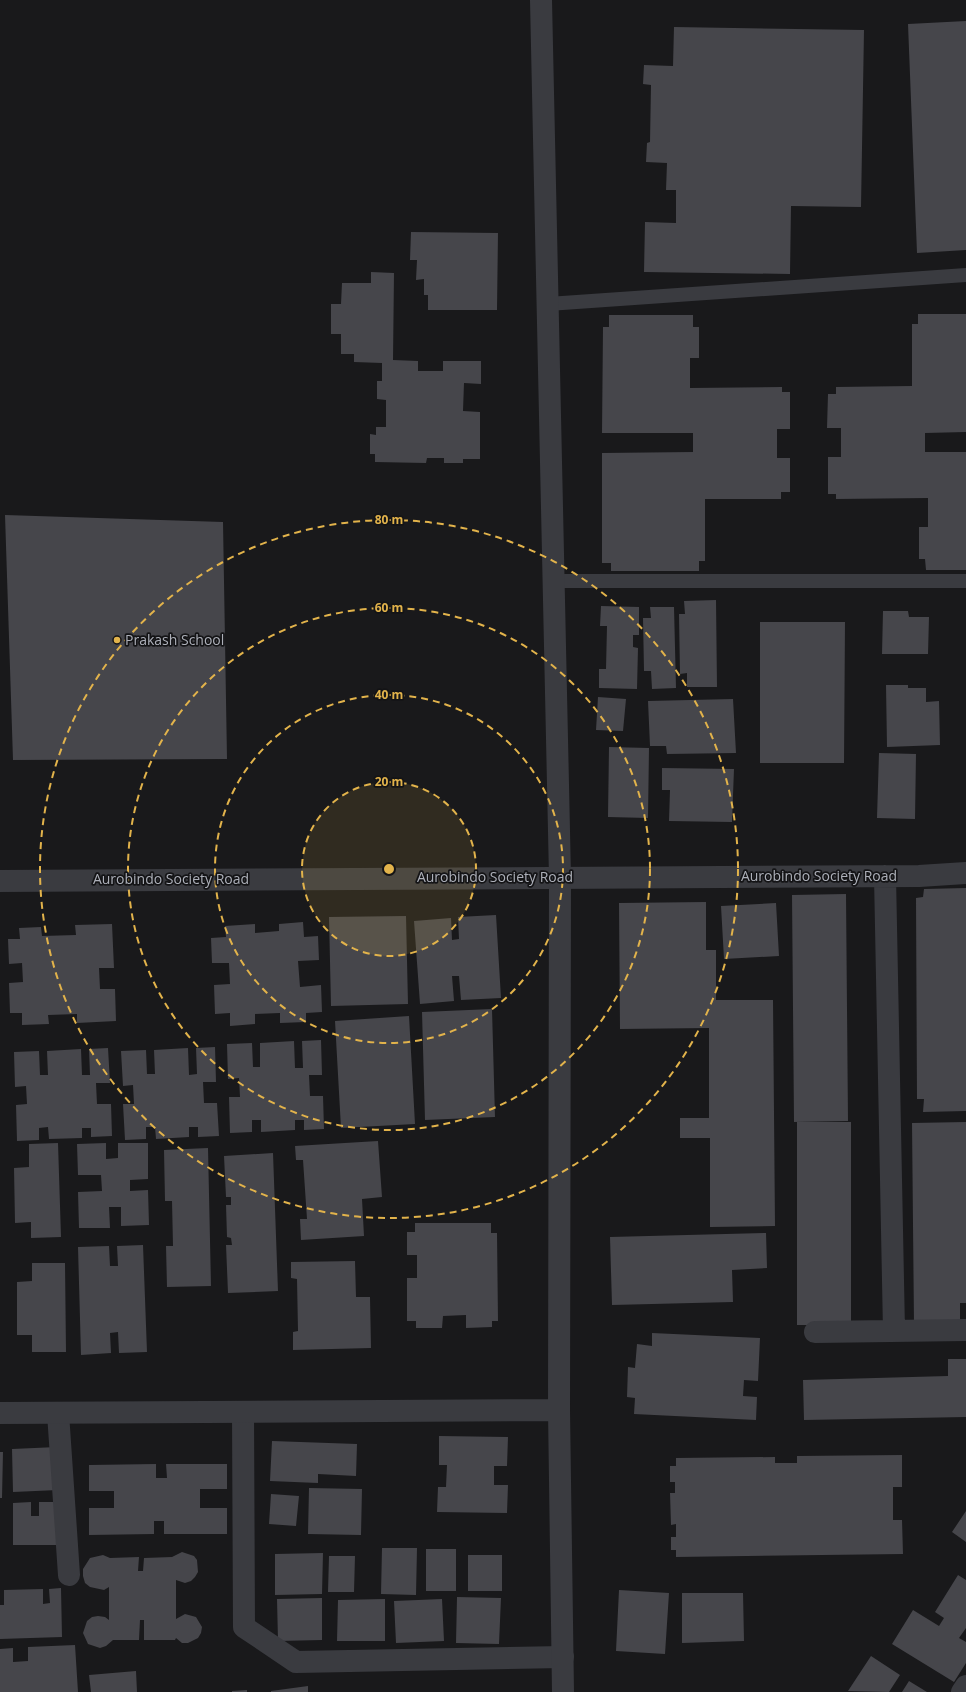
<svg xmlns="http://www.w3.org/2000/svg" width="966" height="1692" viewBox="0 0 966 1692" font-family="'Open Sans',sans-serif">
<rect width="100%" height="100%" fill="#19191b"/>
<!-- building -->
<path fill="#46464b" d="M966,21v229l-49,3 -9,-229z
M674,27l190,3 -3,177 -70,-1 -1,68 -146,-2 1,-50 31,1v-33h-10l1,-27 -21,-1 1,-19 3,-1 1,-57 -8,-1 1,-19 29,1z
M411,232l87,1 -1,77h-69v-15h-4v-16l-8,1 1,-20h-7z
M371,272l23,1 -1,87 25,1v10h25v-10h38v23l-17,-1 -1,28 17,1v47h-17v4h-19v-5h-17l-1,5 -51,-1v-8h-5v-20l6,1v-8h10v-27l-9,-1v-18h5v-18l-28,-1v-8h-13v-20h-10v-30h10l1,-21h29z
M918,314h48v118l-41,1v19h41v118h-40l-1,-11h-6v-32h9v-29l-92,1v-5h-8v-37h13v-29h-14l1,-34h8v-7l76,-1v-62h6z
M609,315h84v12h6v31h-9v30l92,-1v5h8v37h-13v29h13v34h-9v7h-76v62h-6v10h-88v-8h-9v-110l91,-1v-19h-91l1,-106h6z
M5,515l218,7 4,237 -214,1z
M716,600l1,87h-30v-14l-7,1 -1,-60h6l-1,-13z
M601,606l38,1v28h-6v12l5,1 -1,41 -38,-1v-19h7l1,-43h-7z
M650,607h24l2,81 -24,1 -1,-18h-7l-1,-53h8z
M883,611h25l1,6h20l-1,37h-46z
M760,622h85l-1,141h-84z
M886,685h22v3h18v14l13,-1 1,44 -53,2z
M598,697l28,2 -3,32 -27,-1z
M733,699l3,54 -69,1 -1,-8h-16l-2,-45z
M609,747l40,1 -1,70 -40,-1z
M879,753l37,1 -1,65 -38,-1z
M662,768l72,1 -2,53 -63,-1 1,-31h-8z
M966,888v223l-43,1 1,-13h-7l-1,-201 7,-1 1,-8z
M846,894l2,227 -54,1 -2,-227z
M706,902v48h10v50h57l2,226 -65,1v-89h-30v-20h29v-90l-89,1 -1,-126z
M776,903l3,53 -55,3 -3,-53z
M496,915l5,83 -40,2 -2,-24h-7l2,25 -34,3 -6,-83 37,-3 1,22 7,-1 -1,-22z
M406,916l2,88 -77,2 -2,-89z
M303,922l1,15 14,-1 1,24 -21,1 2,26 21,-2 1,27 -16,1v9l-26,1v-10l-25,1v10l-25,2v-13l-15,1 -1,-29 16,-1 -1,-21h-17l-1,-25 15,-1 -1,-11 30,-2v9l24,-2v-7z
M112,924l2,44h-15l1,21h15l1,32 -39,2v-9l-29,1 1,9 -27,1v-12h-12l-1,-30 14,-1 -1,-19 -13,1 -1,-25h12l-1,-11 22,-1 1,9 34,-1 -1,-10z
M492,1009l3,108 -70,3 -3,-108z
M409,1016l6,108 -74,4 -6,-107z
M321,1040l1,35h-13l1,21h13l1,33 -20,1v-10h-9v10l-34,2v-12h-9v12l-22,1 -1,-36h11l-1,-19 -11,1 -1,-35 25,-1 1,24h7v-24l34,-2 1,27h8l-1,-27z
M215,1047l1,35h-13l1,21h13l2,33 -21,1v-10h-9v10l-33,2 -1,-12h-9v12l-21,1 -2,-36h11l-1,-19 -10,1 -2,-35 25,-1 1,24h8l-1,-24 34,-2 1,27 8,-1 -1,-26z
M108,1048l2,35h-14l1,21h14l1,32 -21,1v-9h-9v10l-33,1 -1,-12 -9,1v12l-22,1 -1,-36 11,-1 -1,-18 -11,1 -1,-35 25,-1 1,24h8l-1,-24 34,-2 1,26h8l-1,-26z
M797,1122h54v203h-54z
M966,1122v181h-6v21l-46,1 -2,-202z
M378,1141l4,56 -20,2 2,37 -63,4 -1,-21h7l-4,-59h-7l-1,-14z
M58,1143l3,94 -30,1v-16l-16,1 -1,-55 15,-1v-23z
M106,1143v16l12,-1v-15h30v36l-18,1v11l18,-1 1,35 -28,1v-19h-12l1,21h-31l-1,-36 24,-1 -1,-16h-23l-1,-31z
M208,1148l3,138 -44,1 -1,-41h7l-1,-45h-7l-1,-51z
M273,1153l5,138 -50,2 -2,-48h6l-1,-7 -4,-1 -1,-32h5v-8h-5l-2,-41z
M415,1223h76v10h6l1,88h-6v6l-26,1v-13l-23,1 -1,12h-26v-7h-9v-43h10v-23h-10v-23h8z
M766,1233l1,35 -35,2 1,32 -121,3 -2,-68z
M143,1245l4,107 -28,1 -1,-21 -8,1 1,20 -30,2 -3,-108 31,-1 1,20h8l-1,-20z
M355,1261l1,36h14l1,51 -78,2v-18l5,-1 -1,-52 -6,-1v-16z
M32,1263h33l1,89h-34v-17h-15v-53l15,-1z
M652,1333l108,5 -2,43 -14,-1 -1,16 14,1 -1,23 -122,-6 1,-16 -8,-1 1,-30 7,1 2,-24 15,2z
M948,1359h18v58l-162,3 -1,-40 145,-4z
M439,1436l69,1 -1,29h-13v19h14l-1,28 -70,-1 1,-25h8l1,-22h-8z
M272,1441l85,3 -1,32 -38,-2v9l-48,-2z
M57,1447l1,43 -45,2 -1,-43z
M0,1452h3l-1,46h-2z
M902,1455v32h-9v33h9l1,34 -227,3v-7h-5v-13h5v-13l-5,1 -1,-32h5v-11h-5v-16h6v-8l99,-1v6h22v-7z
M156,1464v14h11l-1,-14h61v25h-27v19h27v26h-63v-13h-10v13l-65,1v-27h25v-17h-25v-26z
M309,1488l53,1 -1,46 -53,-1z
M271,1494l28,2 -3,30 -27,-2z
M31,1502v14h8v-14h18v43h-44v-42z
M966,1511v31l-14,-10z
M382,1548h35l-1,47 -35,-1z
M426,1549h30v42h-30z
M182,1552l12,4 3,4 1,12 -3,5 -4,4 -6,2 -9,-3v39l9,-5 11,3 6,10 -1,6 -3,5 -10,5h-6l-6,-5 -1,2h-31v-20h-4l-1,20h-26l-7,6 -6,2 -12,-4 -5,-11 4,-12 5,-4 6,-1 7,1 4,3v-33l-5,3 -14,-3 -5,-4 -2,-7v-7l7,-11 13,-3 7,3 29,-1 -1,14h5l1,-13 28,-1z
M323,1553l-1,41 -47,1v-41z
M468,1555h34v36h-34z
M329,1556h26l-1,36h-26z
M958,1575l8,5v48l-7,10 7,4v21l-12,19 -62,-38 21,-34 26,16 5,-8 -9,-6z
M61,1588l1,49 -62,2v-34h4v-15l39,-1v15l7,-1 -1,-14z
M619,1590l50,3 -4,61 -49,-3z
M682,1593h61l1,48 -62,2z
M457,1597l44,1 -2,46 -43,-1z
M322,1598v42l-44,1 -1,-42z
M385,1599v42h-48l1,-41z
M442,1599l2,42 -48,2 -2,-42z
M75,1645l3,47h-78v-43l13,-1v14l15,-1v-14z
M871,1656l29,19 -11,17 -41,-1z
M136,1671l1,21h-46l-2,-17z
M909,1681l18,11h-25z
M308,1686v6h-37v-1z
M247,1690v2h-15v-1z"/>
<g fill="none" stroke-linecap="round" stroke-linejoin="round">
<!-- service -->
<path stroke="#3a3b40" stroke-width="14" d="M548,304l418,-29
M554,581h412"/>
<!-- minor -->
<path stroke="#3a3b40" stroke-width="22" d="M885,876l9,455
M0,881l919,-5 47,-3
M815,1332l151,-2
M243,1412l1,215 52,35 267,-5
M58,1413l11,162
M962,1692l4,-6"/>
<!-- tertiary -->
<path stroke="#3a3b40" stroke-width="22" d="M541,0l19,877 -1,533 4,282
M0,1413l559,-3"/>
</g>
<!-- distance rings -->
<circle cx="389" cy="869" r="87" fill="#e2b34b" fill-opacity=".12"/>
<g fill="none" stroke="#e2b34b" stroke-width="2" stroke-dasharray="7 5">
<circle cx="389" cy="869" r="87"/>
<circle cx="389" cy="869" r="174"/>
<circle cx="389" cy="869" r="261"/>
<circle cx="389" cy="869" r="349"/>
</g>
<!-- markers -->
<circle fill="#e2b34b" stroke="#141416" stroke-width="1.5" cx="117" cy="640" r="4"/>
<g text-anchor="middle" stroke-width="3.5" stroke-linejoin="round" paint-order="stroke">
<!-- poi labels -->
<g font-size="14" fill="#adb0b9" stroke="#141416" text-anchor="start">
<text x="125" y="645">Prakash School</text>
</g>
<!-- street labels -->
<g font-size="14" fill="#adb0b9" stroke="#141416">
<text x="819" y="881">Aurobindo Society Road</text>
<text x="495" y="882">Aurobindo Society Road</text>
<text x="171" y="884">Aurobindo Society Road</text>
</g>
</g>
<circle cx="389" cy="869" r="6" fill="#e2b34b" stroke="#141416" stroke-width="2"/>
<g font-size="12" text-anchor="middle" font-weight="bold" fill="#e2b34b" stroke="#141416" stroke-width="3.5" stroke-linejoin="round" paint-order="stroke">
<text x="389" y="524">80 m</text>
<text x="389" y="612">60 m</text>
<text x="389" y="699">40 m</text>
<text x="389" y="786">20 m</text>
</g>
</svg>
